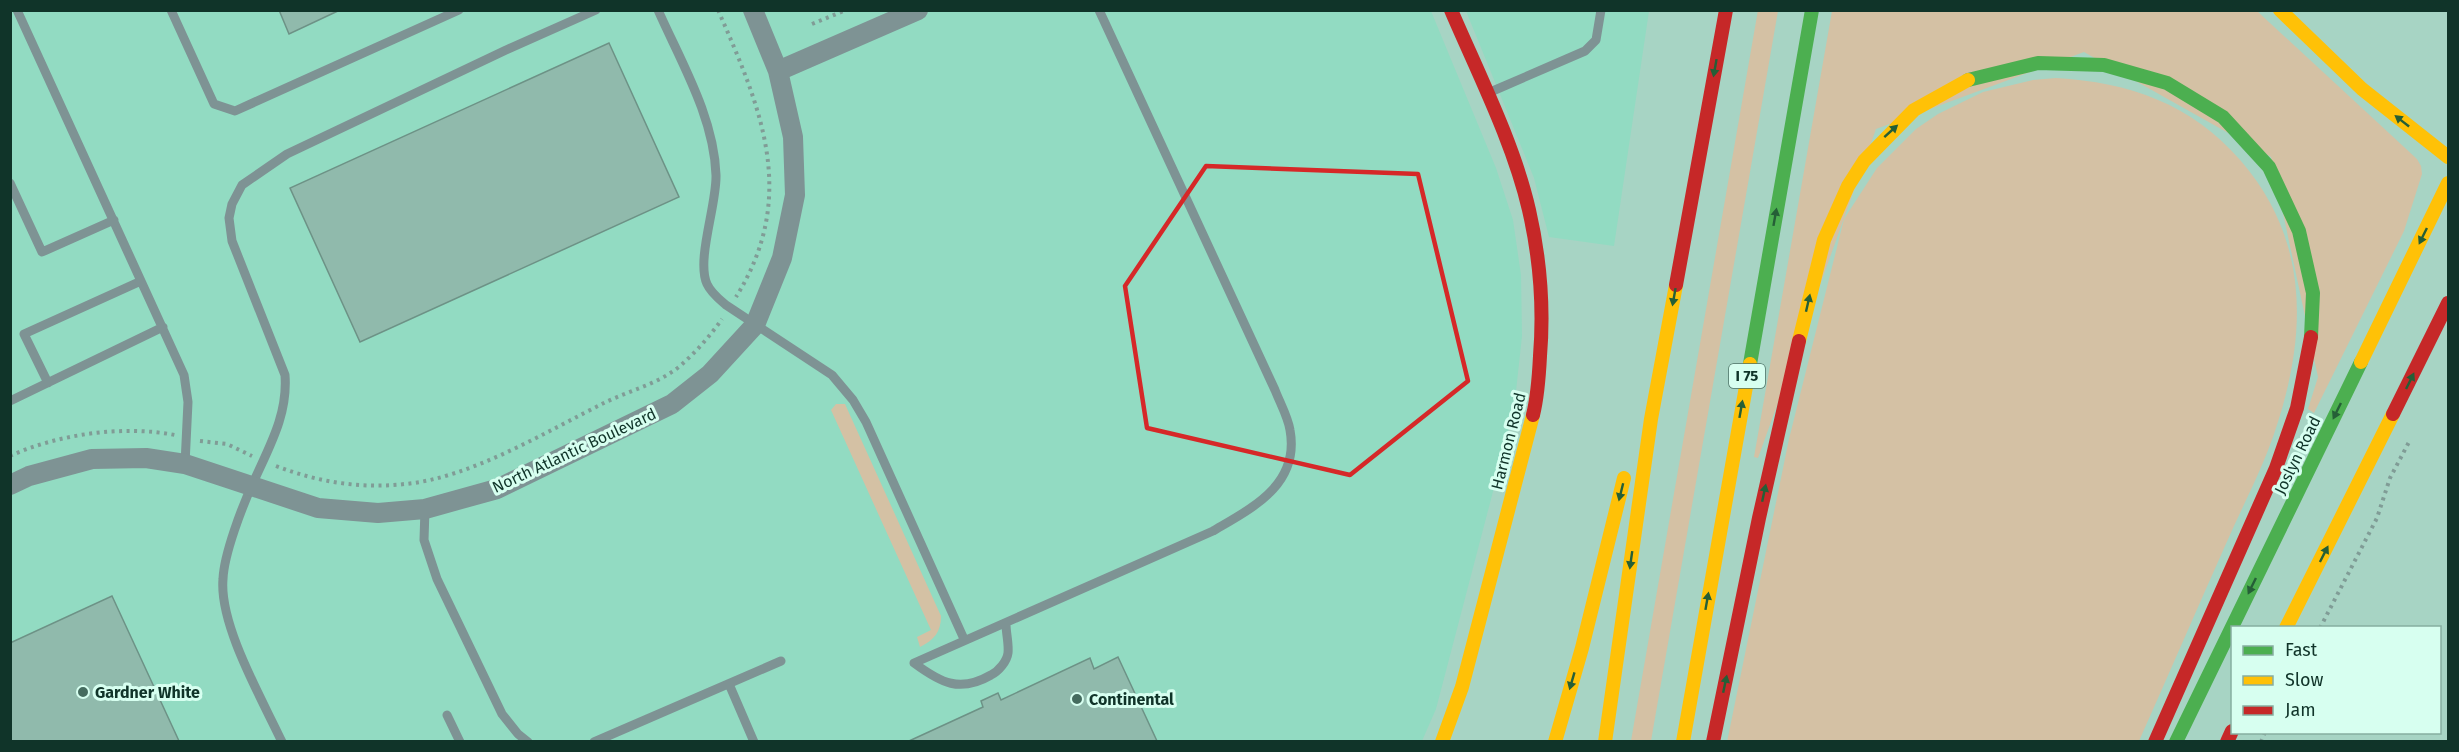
<svg xmlns="http://www.w3.org/2000/svg" width="2459" height="752" viewBox="0 0 2459 752" font-family="'Fira Sans',sans-serif">
<rect width="100%" height="100%" fill="#a7d4c4"/>
<!-- built -->
<path fill="#92dbc2" d="M10,11h1421l65,157 17,52 8,55 1,61 -6,55 -10,51 -70,267 -14,32h-1411z
M1466,11h183l-35,235 -65,-9 -15,-59z"/>
<!-- green -->
<path fill="#d4c1a4" d="M1758,10l20,1 -127,730h-20z
M1832,11h425l160,148 4,7 1,8 -18,57 -90,182 -6,-4 10,-32 -47,-220 -187,-105 -208,77 -118,329 -4,-1z
M2056,78c73,4 136,26 185,83 70,81 66,177 33,273 -13,38 -33,75 -49,112 -29,65 -57,130 -86,195l-412,1 62,-303 55,-220 33,-51 39,-39 22,-15 45,-22 50,-12z
M836,404h9l96,212c0,16 -7,24 -21,31l-3,-10 14,-7 -100,-220z"/>
<!-- building -->
<path fill="#90baac" stroke="#6d9286" stroke-width="1.5" d="M279,10h61l-51,24z
M609,43l70,154 -319,145 -70,-154z
M112,596l67,145h-169v-98z
M1118,657l39,84h-248l74,-34 -2,-6 17,-8 3,7 89,-42 4,11z"/>
<g fill="none" stroke-linecap="round" stroke-linejoin="round">
<!-- path -->
<path stroke="#809c96" stroke-width="4" stroke-dasharray="3 4.5" stroke-linecap="butt" d="M718,10c43,98 81,186 18,287
M812,24l34,-14
M200,441l27,3 25,12
M10,456c48,-22 113,-31 165,-21
M276,466c42,16 84,23 129,18 66,-6 142,-53 201,-82 25,-12 52,-18 74,-36 16,-14 30,-30 42,-47
M2320,628l57,-110 13,-40 19,-36
M2261,742l4,-10"/>
<!-- lane -->
<path stroke="#7e9394" stroke-width="9" d="M17,10l167,365 4,27 -3,62
M171,10l43,94 21,7 224,-101
M658,10c23,52 56,107 58,165 1,29 -20,85 -9,109 4,9 12,15 19,21l106,70 21,25 13,22 98,217
M1488,93l97,-42 11,-11 5,-30
M10,183l32,69 72,-32
M48,383l-24,-49 117,-53
M10,401l153,-74
M425,509l-1,31 13,39 65,135 16,20 10,8
M1006,624c0,9 3,20 2,29 -1,8 -9,18 -17,22 -31,18 -50,8 -77,-12l299,-132c39,-23 87,-46 77,-101 -2,-13 -10,-27 -15,-40l-176,-380
M729,684l25,58
M447,715l13,27
M282,742c-20,-43 -63,-117 -59,-163 1,-25 19,-72 30,-96 16,-36 35,-68 32,-108l-53,-134 -3,-23 3,-14 10,-19 45,-31 219,-104 90,-40
M594,742l187,-81"/>
<!-- street -->
<path stroke="#7e9394" stroke-width="20" d="M778,71l140,-61
M10,485l19,-9 63,-17 54,-1 39,6 133,44 60,5 47,-4 72,-20 175,-85 38,-30 45,-49 27,-67 13,-63 -2,-58 -15,-66 -25,-61"/>
<!-- fast -->
<path stroke="#4caf50" stroke-width="14" d="M1968,80l70,-17 66,2 63,18 56,34 46,50 30,64 14,62 -2,44
M1750,364l62,-354
M2176,742l185,-380"/>
<!-- slow -->
<path stroke="#ffc107" stroke-width="14" d="M2280,10l82,79 86,68
M1799,341l25,-101 24,-54 16,-25 50,-51 54,-30
M2361,362l87,-179
M2286,628l107,-214
M1442,742l20,-55 71,-272
M1555,742l27,-94 42,-170
M1605,742l46,-323 25,-134
M1683,742l67,-378"/>
<!-- jam -->
<path stroke="#c62828" stroke-width="14" d="M1451,10c27,63 63,134 78,200 11,48 15,97 11,146 -1,20 -2,39 -7,59
M1676,285l50,-275
M2393,414l55,-111
M1713,742l46,-224 40,-177
M2155,742l121,-274 21,-60 14,-71
M2227,742l5,-11"/>
</g>
<!-- one-way arrows -->
<defs><path id="oneway-solid" d="M-6-.8H1V-3.2L6.5 0L1 3.2V.8H-6Z" transform="scale(1.5)"/></defs>
<g fill="#255f37">
<use href="#oneway-solid" transform="translate(1715 68) rotate(100)"/>
<use href="#oneway-solid" transform="translate(2402 121) rotate(-142)"/>
<use href="#oneway-solid" transform="translate(1891 131) rotate(-42)"/>
<use href="#oneway-solid" transform="translate(1775 217) rotate(-80)"/>
<use href="#oneway-solid" transform="translate(2423 236) rotate(116)"/>
<use href="#oneway-solid" transform="translate(1674 297) rotate(100)"/>
<use href="#oneway-solid" transform="translate(1808 303) rotate(-77)"/>
<use href="#oneway-solid" transform="translate(2410 381) rotate(-64)"/>
<use href="#oneway-solid" transform="translate(1741 409) rotate(-80)"/>
<use href="#oneway-solid" transform="translate(2337 411) rotate(116)"/>
<use href="#oneway-solid" transform="translate(1621 492) rotate(104)"/>
<use href="#oneway-solid" transform="translate(1764 493) rotate(-78)"/>
<use href="#oneway-solid" transform="translate(2324 554) rotate(-63)"/>
<use href="#oneway-solid" transform="translate(1631 560) rotate(98)"/>
<use href="#oneway-solid" transform="translate(2252 586) rotate(116)"/>
<use href="#oneway-solid" transform="translate(1707 601) rotate(-80)"/>
<use href="#oneway-solid" transform="translate(1572 681) rotate(106)"/>
<use href="#oneway-solid" transform="translate(1725 684) rotate(-78)"/>
</g>
<!-- marked area -->
<path fill="none" stroke="#d62828" stroke-width="4.5" stroke-linejoin="round" d="M1206,166l212,8 50,207 -118,94 -203,-47 -22,-142z"/>
<!-- markers -->
<g fill="#456c5f" stroke="#d7fff0" stroke-width="2">
<circle cx="83" cy="692" r="6"/>
<circle cx="1077" cy="699" r="6"/>
</g>
<g text-anchor="middle" stroke-width="6" stroke-linejoin="round" paint-order="stroke">
<!-- shield labels -->
<rect fill="#d7fff0" stroke="#4c7165" stroke-width="1.5" x="1729" y="364" width="36" height="24" rx="4.5"/>
<g font-size="15" font-weight="bold" fill="#103429">
<text x="1747" y="381">I 75</text>
</g>
<!-- street labels -->
<g font-size="16" fill="#103429" stroke="#d7fff0">
<text transform="translate(1508 441) rotate(-76)" y="6">Harmon Road</text>
<text transform="translate(574 450) rotate(-25)" y="6">North Atlantic Boulevard</text>
<text transform="translate(2297 455) rotate(-64)" y="6">Joslyn Road</text>
</g>
<!-- poi labels -->
<g font-size="16" font-weight="bold" fill="#103429" stroke="#d7fff0" text-anchor="start">
<text x="95" y="698">Gardner White</text>
<text x="1089" y="705">Continental</text>
</g>
</g>
<!-- border -->
<rect width="2459" height="752" fill="none" stroke="#103429" stroke-width="24"/>
<!-- legend -->
<rect x="2231" y="626" width="210" height="108" fill="#d7fff0" stroke="#87aea0" stroke-width="1.5"/>
<rect x="2243" y="646" width="30" height="9" fill="#4caf50" stroke="#87aea0" stroke-width="1.5"/>
<text x="2285" y="656" font-size="18" fill="#103429">Fast</text>
<rect x="2243" y="676" width="30" height="9" fill="#ffc107" stroke="#87aea0" stroke-width="1.5"/>
<text x="2285" y="686" font-size="18" fill="#103429">Slow</text>
<rect x="2243" y="706" width="30" height="9" fill="#c62828" stroke="#87aea0" stroke-width="1.5"/>
<text x="2285" y="716" font-size="18" fill="#103429">Jam</text>
</svg>
